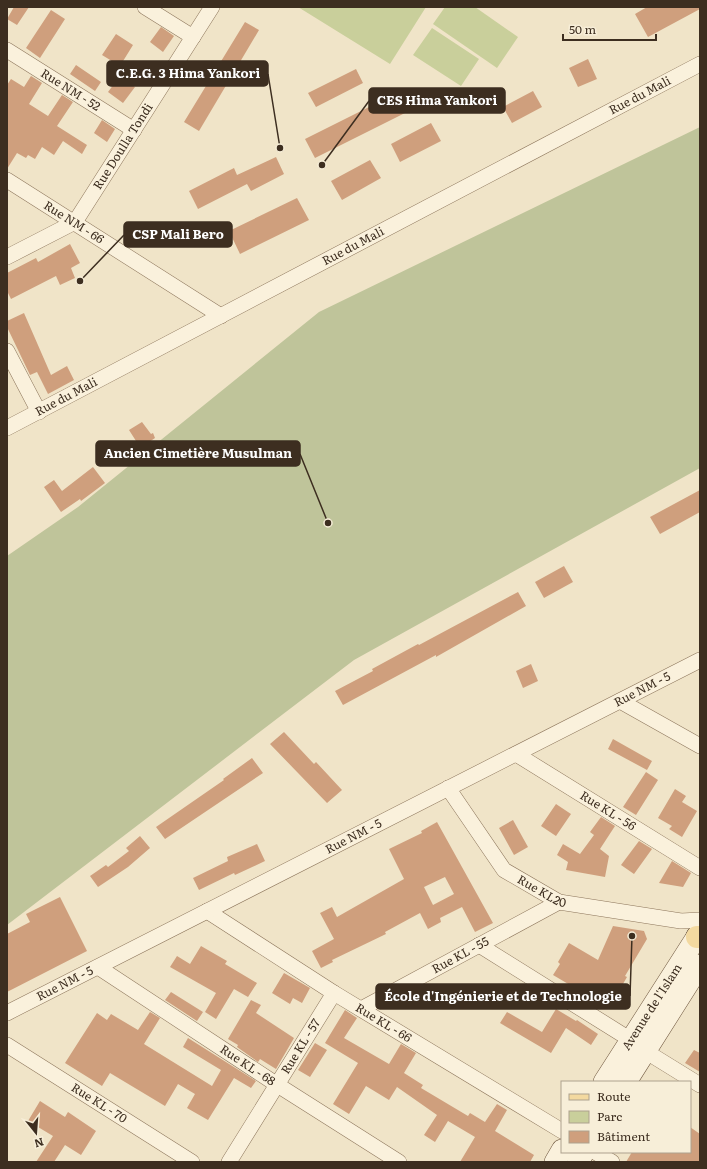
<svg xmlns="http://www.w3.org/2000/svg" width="707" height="1169" viewBox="0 0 707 1169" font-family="Literata,serif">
<rect width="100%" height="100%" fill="#f0e4c8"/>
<!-- green -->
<path fill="#c9cf9b" d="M298,7h128l-36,57z
M445,7h30l43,30 -21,31 -64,-44z
M432,28l47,31 -18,27 -48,-31z"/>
<!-- cemetery -->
<path fill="#bfc49a" d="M700,127v341l-346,192 -347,265v-369l71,-49 241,-195z"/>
<!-- building -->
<path fill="#cf9f7d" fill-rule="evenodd" d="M14,7h15l-12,18 -10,-6z
M647,7h53v2l-52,28 -13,-23z
M51,10l14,9 -25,39 -14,-10z
M245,22l14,8 -60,101 -15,-9z
M161,27l13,9 -11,16 -13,-10z
M116,34l17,11 -13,21 -18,-11z
M588,59l9,20 -19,8 -9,-19z
M76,65l25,17 -6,9 -25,-17z
M356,69l7,14 -47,24 -8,-14z
M31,76l11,7 -13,21 19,12 14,-21 11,7 -16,24 30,19 -5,9 -19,-13 -9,14 -12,-8 -7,12 -7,-4 -2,3 -9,-5 -10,16v-84l4,-6 13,8z
M120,76l15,11 -12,16 -15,-11z
M405,89l10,19 -100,50 -10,-19z
M533,91l9,16 -30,16 -9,-16z
M102,120l13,9 -8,13 -13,-9z
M431,123l10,18 -41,21 -9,-18z
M276,157l8,17 -33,17 -4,-7 -49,25 -9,-18 45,-23 3,7z
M370,160l11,18 -39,22 -11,-19z
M297,198l12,22 -69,34 -11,-23z
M70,244l10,19 -9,5 4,10 -15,7 -4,-9 -45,23 -4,-8v-18l29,-15 2,4z
M24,313l27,62 16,-9 7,14 -26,14 -11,-22 -7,3 -23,-48v-6z
M142,422l9,12 2,-1 2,5 -15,10 2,3 -31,14 -5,-11 30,-13 -7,-11z
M93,467l12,16 -24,18 -1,-2 -19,13 -17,-25 10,-7 8,11z
M700,490v22l-40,22 -10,-17z
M564,566l9,16 -29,16 -9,-16z
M518,592l8,14 -90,51v-2l-93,50 -8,-14 38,-20 -1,-2 46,-25 1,1z
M531,664l7,17 -15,7 -7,-17z
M284,732l30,32 2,-2 26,28 -15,13 -57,-59z
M613,739l39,22 -5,9 -39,-21z
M252,758l11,15 -98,66 -9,-12 68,-47 -1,-1z
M646,772l12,8 -22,35 -13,-8z
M675,789l11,7 -4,6 15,9 -15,26 -13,-8 3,-3 -14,-8z
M556,804l15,10 -15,22 -15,-10z
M601,817l14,9 -15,23 9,7 -4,21 -39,-7 2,-8 -11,-7 6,-11 17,10 14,-19 -4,-3z
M513,820l15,27 -14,8 -15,-27z
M437,822l56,101 -18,9 -13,-25 -22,11 1,4 -13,7 -8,-16 -35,19 1,2 -54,26 1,2 -12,6 -9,-17 22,-12 -14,-26 12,-6 5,10 67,-38 -15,-30 33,-16 -1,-2zM445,877l9,17 -21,11 -9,-18z
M140,836l10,12 -22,19 -30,20 -8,-11 16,-11 2,2 21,-16 -3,-3z
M639,841l13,8 -18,25 -13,-9z
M257,844l8,17 -30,14 -1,-2 -35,17 -6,-12 35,-17 -1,-4z
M672,861l19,12 -8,14 -24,-4z
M60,897l27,54 -80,41v-58l23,-12 -4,-8z
M613,926l31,5 3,8 -22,37 2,1 -18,31 -56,-33 7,-11 -2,-2 11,-19 29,17z
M201,946l26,15 -2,3 32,19 -9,14 -14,-8 -18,30 -11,-7 11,-19 -46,-26 7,-11 13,8z
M284,973l26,15 -8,15 -9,-5 -3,6 -18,-11z
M171,992l32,20 -6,9 -32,-21z
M251,1000l10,5 -5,8 38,25 -18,31 -16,-10 -2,3 -21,-15 1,-2 -10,-6z
M556,1009l20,12 1,-1 21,14 -7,11 -25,-17 -15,25 -51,-30 7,-11 35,20z
M345,1010l12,8 -13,20 45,26 12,-20 15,9 -12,20 19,12 -2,3 47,28 2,-3 15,9 12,-18 10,6 -12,21 39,24 -4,7h-70l15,-25 -27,-16 -13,21 -11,-7 13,-20 -40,-28 -8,13 -23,-14 -17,28 -16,-10 25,-41 -33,-20z
M150,1012l10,6 -16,26 68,42 9,-16 -38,-23 5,-9 68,43 -5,7 -17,-10 -26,42 -21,-12 8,-14 -17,-10 -13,22 -55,-33 -8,13 -37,-23 32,-50 10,7 4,-6 27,16z
M315,1043l12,7 -17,27 -12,-7z
M694,1050l6,3v19l-15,-9z
M40,1101l25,16 3,-5 28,19 -15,24 -16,-10 -11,17h-18l17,-26 -25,-15z
M690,1127l10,7v28h-74l6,-10h58z"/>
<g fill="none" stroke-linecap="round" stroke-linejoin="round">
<!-- minor casing -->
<g stroke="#8d765c" stroke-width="16">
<g id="minor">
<path d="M145,7l48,30"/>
<path id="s1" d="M7,50l127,80"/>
<path id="s2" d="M7,180l214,136"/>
<path id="s3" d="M7,257l68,-35 137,-215"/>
<path d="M7,351l32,61"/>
<path id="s4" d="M7,428l693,-364"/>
<path d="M620,701l80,45"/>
<path id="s5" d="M516,754l184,114"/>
<path id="s6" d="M448,788l56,82 55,32 122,19 19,-1"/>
<path id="s7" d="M207,911l127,82 228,138"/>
<path d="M479,945l152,95"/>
<path id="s8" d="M98,967l178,117 123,78"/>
<path id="s9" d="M361,1009l198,-107"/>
<path id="s10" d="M7,1013l693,-353"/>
<path id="s11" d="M7,1045l185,117"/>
<path d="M645,1051l55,34"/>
<path d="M595,1152l17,10"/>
<path id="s12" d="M229,1162l105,-169"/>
</g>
</g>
<!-- secondary casing -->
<g stroke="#6f573f" stroke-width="22">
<g id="secondary">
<path id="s13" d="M604,1082l96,-150"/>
<path d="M626,1082l74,-117"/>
<path d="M555,1162l7,-12"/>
<path d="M578,1162l6,-10"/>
</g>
</g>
<!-- primary casing -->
<g stroke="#5b4430" stroke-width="23">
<path id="primary" d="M697,937h3"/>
</g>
<!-- minor -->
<use href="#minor" stroke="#faf1dc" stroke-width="15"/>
<!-- secondary -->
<use href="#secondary" stroke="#faf1dc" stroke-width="21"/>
<!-- primary -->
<use href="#primary" stroke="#f3d9a0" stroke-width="22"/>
</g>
<g text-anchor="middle" stroke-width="3" stroke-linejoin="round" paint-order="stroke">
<!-- street labels -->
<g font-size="12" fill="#3d2e20" stroke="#f7eed8">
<text dy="4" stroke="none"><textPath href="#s1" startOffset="75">Rue NM - 52</textPath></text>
<text dy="4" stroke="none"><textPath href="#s4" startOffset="715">Rue du Mali</textPath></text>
<text dy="4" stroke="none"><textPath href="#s3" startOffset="166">Rue Doulla Tondi</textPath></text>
<text dy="4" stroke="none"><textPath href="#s2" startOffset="79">Rue NM - 66</textPath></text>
<text dy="4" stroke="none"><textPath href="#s4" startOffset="391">Rue du Mali</textPath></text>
<text dy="4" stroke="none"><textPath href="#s4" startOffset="67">Rue du Mali</textPath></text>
<text dy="4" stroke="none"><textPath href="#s10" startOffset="713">Rue NM - 5</textPath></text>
<text dy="4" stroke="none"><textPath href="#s5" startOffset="108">Rue KL - 56</textPath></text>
<text dy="4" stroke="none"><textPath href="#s10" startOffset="389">Rue NM - 5</textPath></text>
<text dy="4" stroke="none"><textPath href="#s6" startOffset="143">Rue KL20</textPath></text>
<text dy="4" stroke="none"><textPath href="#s9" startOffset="113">Rue KL - 55</textPath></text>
<text dy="4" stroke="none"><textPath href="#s10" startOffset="65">Rue NM - 5</textPath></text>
<text dy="4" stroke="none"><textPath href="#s13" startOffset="89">Avenue de l'Islam</textPath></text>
<text dy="4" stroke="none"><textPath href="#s7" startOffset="209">Rue KL - 66</textPath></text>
<text dy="4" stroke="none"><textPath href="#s12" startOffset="136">Rue KL - 57</textPath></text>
<text dy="4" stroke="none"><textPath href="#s8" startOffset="179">Rue KL - 68</textPath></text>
<text dy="4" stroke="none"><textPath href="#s11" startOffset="109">Rue KL - 70</textPath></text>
</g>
</g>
<!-- callouts -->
<path fill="none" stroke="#3d2e20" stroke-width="1.5" d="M280 148L268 74M322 165L369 101M80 281L124 235M328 523L300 454M632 936L630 996"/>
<g fill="#3d2e20" stroke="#f7eed8" stroke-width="1.5">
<circle cx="280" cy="148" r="4"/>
<circle cx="322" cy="165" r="4"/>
<circle cx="80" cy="281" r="4"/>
<circle cx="328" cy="523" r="4"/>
<circle cx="632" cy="936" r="4"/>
</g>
<g fill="#3d2e20" stroke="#3d2e20" stroke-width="1.5">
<rect x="107" y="61" width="161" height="25" rx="4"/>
<rect x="369" y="88" width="136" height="25" rx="4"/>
<rect x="124" y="222" width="108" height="25" rx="4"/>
<rect x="96" y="441" width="204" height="25" rx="4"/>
<rect x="376" y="984" width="254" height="25" rx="4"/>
</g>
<g font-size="13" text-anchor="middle" font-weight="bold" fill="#fff">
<text x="188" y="78">C.E.G. 3 Hima Yankori</text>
<text x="437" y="105">CES Hima Yankori</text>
<text x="178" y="239">CSP Mali Bero</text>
<text x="198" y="458">Ancien Cimetière Musulman</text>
<text x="503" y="1001">École d'Ingénierie et de Technologie</text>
</g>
<!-- border -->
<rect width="707" height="1169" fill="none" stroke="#3d2e20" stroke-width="16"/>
<!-- legend -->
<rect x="561" y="1081" width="130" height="72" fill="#f7eed8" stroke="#ada18e"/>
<rect x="569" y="1094" width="20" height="6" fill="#f3d9a0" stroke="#ada18e"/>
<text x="597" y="1101" font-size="12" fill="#3d2e20">Route</text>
<rect x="569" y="1111" width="20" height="12" fill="#c9cf9b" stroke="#ada18e"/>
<text x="597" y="1121" font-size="12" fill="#3d2e20">Parc</text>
<rect x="569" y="1131" width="20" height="12" fill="#cf9f7d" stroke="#ada18e"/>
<text x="597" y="1141" font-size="12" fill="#3d2e20">Bâtiment</text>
<!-- north arrow -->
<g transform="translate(36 1133) rotate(163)" stroke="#f7eed8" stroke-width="3" paint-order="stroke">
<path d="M0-3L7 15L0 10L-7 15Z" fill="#3d2e20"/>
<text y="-6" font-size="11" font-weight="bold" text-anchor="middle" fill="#3d2e20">N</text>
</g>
<!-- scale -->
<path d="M563 34v6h93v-6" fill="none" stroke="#3d2e20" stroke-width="2"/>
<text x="569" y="34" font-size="12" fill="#3d2e20" stroke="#f7eed8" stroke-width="3" paint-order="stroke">50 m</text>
</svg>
